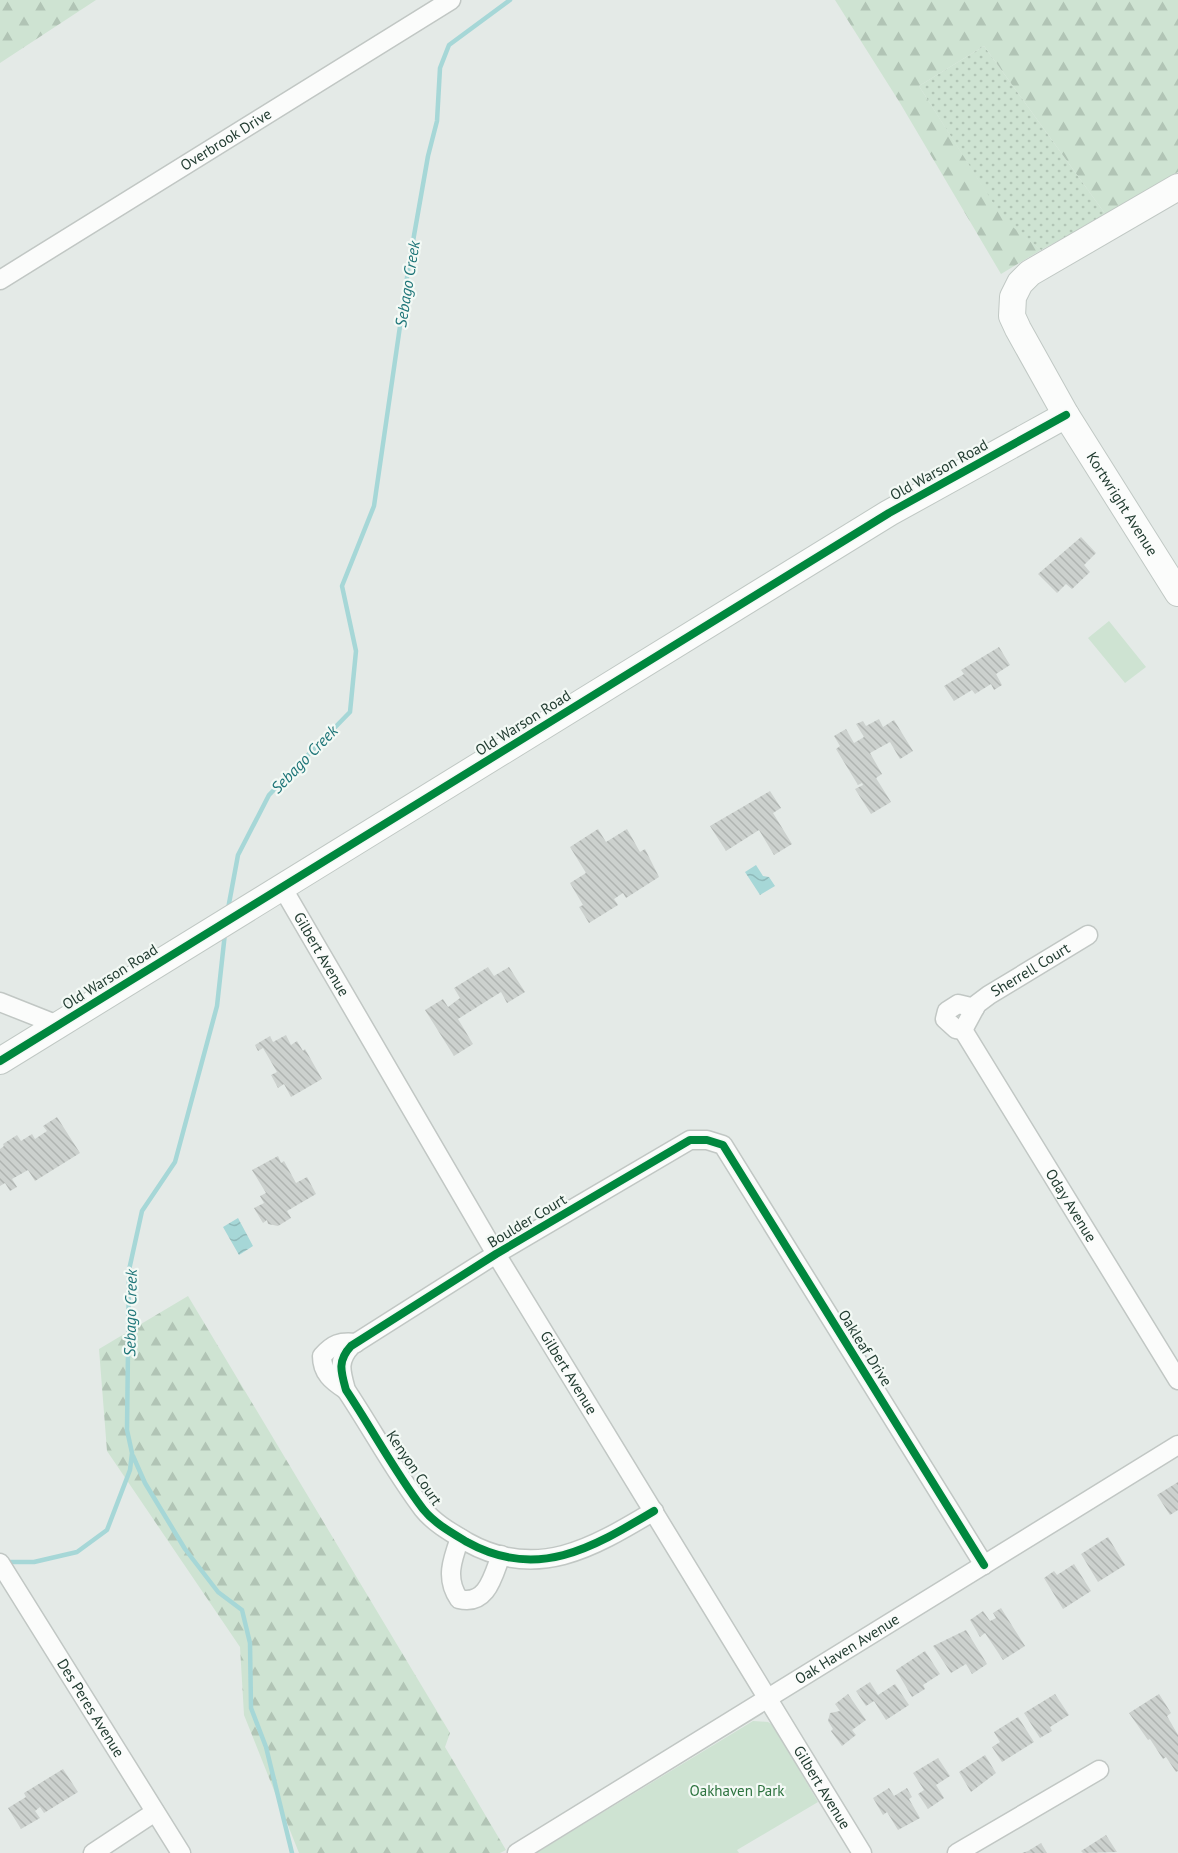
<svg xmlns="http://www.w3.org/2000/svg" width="1178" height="1853" viewBox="0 0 1178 1853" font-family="'PT Sans',sans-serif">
<defs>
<pattern id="grass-dots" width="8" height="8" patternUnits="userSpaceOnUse" patternTransform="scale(1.5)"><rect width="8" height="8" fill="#cee3d2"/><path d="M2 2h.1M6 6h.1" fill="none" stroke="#b1c4b5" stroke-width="1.8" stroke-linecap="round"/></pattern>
<pattern id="forest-firs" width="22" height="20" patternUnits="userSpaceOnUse" patternTransform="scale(1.5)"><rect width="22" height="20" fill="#cee3d2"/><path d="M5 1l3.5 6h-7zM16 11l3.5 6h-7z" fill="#b1c4b5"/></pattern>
<pattern id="water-waves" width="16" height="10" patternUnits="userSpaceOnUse" patternTransform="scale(1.5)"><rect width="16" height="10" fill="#a6d7d7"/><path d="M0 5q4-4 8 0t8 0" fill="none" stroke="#8fb9b9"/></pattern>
<pattern id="building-back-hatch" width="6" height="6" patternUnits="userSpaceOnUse" patternTransform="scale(1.5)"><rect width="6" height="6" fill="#ccd1ce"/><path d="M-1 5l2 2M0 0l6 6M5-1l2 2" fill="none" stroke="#afb4b1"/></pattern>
</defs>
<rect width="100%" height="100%" fill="#e4eae7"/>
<!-- grass -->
<path fill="url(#grass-dots)" d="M984,46l122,169 -65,35 -37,-29 -85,-135z"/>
<!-- forest -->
<path fill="url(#forest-firs)" d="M0,0h96l-96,63z
M835,0h343v172l-72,43 -122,-169 -65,40 85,134 37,30 -40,24 -101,-171z
M188,1296l262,437 -5,14 61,103 -6,3h-201l-55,-138 -4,-68 -133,-196 -8,-102z"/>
<!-- green -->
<path fill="#cee3d2" d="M1109,621l37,46 -21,16 -37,-45z
M753,1721l15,1 5,3 45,77 -81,48 2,3h-203z"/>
<!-- water -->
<path fill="url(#water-waves)" d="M756,865l7,11 6,1 6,9 -15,9 -15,-23z
M238,1218l15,28 -14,9 -16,-28z"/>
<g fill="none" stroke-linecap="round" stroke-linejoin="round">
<!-- stream -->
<path stroke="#a6d7d7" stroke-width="4.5" d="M228,909l10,-54 31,-60 81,-83 6,-61 -14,-65 32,-80 35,-242 19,-108 9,-35 3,-53 9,-23 61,-45
M133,1456l12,27 40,66 33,43 24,18 8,33 1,65 15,39 26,106
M6,1562h28l43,-10 30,-22 23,-60 2,-17 -5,-23 2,-160 13,-59 33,-49 42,-156 8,-73"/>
</g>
<!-- building -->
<path fill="url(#building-back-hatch)" d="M1081,537l15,16 -12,12 6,7 -18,17 -6,-5 -9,9 -19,-19z
M999,647l11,18 -14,9 6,11 -8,5 -3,-6 -16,10 -3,-4 -18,11 -10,-15 20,-12 -3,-4z
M879,719l4,8 11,-7 19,31 -13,8 -10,-17 -20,11 12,21 -6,4 15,24 -20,12 -16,-25 8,-4 -1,-2 -4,2 -22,-36 4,-3 -6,-10 12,-7 8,14 10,-6 -8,-13 7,-3 3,5z
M770,791l11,17 -8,5 19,31 -18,11 -15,-25 -33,21 -16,-25z
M598,829l8,13 21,-13 13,23 5,-3 14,28 -33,21 -3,-5 -9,6 4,6 -29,18 -10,-16 4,-2 -13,-22 16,-10 -16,-26z
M488,967l6,9 15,-9 16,25 -18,11 -6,-11 -43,27 15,25 -19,12 -29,-46 18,-11 5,8 12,-9 -6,-10z
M286,1035l5,10 6,-4 6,10 2,-2 17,30 -31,18 -7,-13 -6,4 -7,-13 6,-3 -14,-24 -5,3 -3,-6 15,-9 3,6z
M57,1117l23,36 -45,28 -7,-11 -16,9 5,8 -7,4 -5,-8 -5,3v-37l4,-3 -1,-2 14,-9 4,6 11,-7 3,5 12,-8 -4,-5z
M278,1156l3,7 3,-2 12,22 11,-6 9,17 -29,17 4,7 -13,8 -10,-2 -1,-4 -4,3 -9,-15 10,-5 -4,-7 6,-3 -14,-23z
M1178,1482v28l-8,5 -13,-20z
M1108,1537l17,28 -27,17 -17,-28z
M1074,1564l17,27 -28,18 -19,-31 10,-7 3,4z
M1001,1608l24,38 -22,14 -18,-27 -5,4 -10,-17 13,-9 7,10 6,-3 -3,-5z
M966,1630l21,34 -15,10 -6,-10 -15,9 -18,-27z
M925,1651l15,23 -17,11 2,4 -13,8 -16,-27z
M870,1682l8,13 17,-11 14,21 -23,15 -12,-19 -8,5 -10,-15z
M848,1694l18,26 -14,10 4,5 -14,11 -11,-15 2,-2 -5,-8 2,-8 10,-2 -5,-7z
M1055,1694l14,21 -19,12 2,4 -12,7 -16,-25z
M1159,1694l12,19 -4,3 11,19v36l-2,1 -10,-15 -3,2 -13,-20 -2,1 -19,-27z
M1018,1717l16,25 -32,20 -10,-15 8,-5 -6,-10z
M985,1755l11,18 -25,19 -12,-20z
M938,1758l12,18 -14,9 8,13 -16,11 -10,-15 6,-4 -11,-17z
M63,1769l15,23 -34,21 -4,-6 -5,4 5,7 -19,11 -13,-21 18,-11 -2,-4z
M889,1788l5,8 13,-8 5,9 -3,2 11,19 -22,12 -11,-18 -4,3 -10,-17z
M1106,1835l11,17 -34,1 -2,-2z
M1041,1843l6,10h-25l6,-2z"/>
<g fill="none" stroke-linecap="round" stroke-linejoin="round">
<!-- street casing -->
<g stroke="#c1c7c4" stroke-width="21">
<g id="street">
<path id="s1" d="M0,280l451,-280"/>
<path id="s2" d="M282,887l214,367 366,599"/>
<path d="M0,1002l58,23"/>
<path id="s3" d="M963,1030l215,350"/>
<path id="s4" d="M963,1030l14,-26 12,-9 99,-60"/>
<path d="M963,1030l-7,-1 -11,-10 2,-8 11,-7 17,4"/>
<path d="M346,1390c-14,-9 -24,-17 -24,-34 11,-12 18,-15 34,-13"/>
<path d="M654,1511c-62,37 -117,70 -187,31 -15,-9 -33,-19 -44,-33 -28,-37 -51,-80 -77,-119 -5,-18 -9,-29 5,-44l145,-92 194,-114h17l16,5 261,420"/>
<path d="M460,1538c-8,22 -15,41 -1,61 28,7 34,-23 42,-44"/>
<path id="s5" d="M0,1563l181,290"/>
<path d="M93,1853l62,-41"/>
<path id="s6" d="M517,1853l661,-408"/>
<path d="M957,1853l142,-83"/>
</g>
</g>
<!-- secondary casing -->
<g stroke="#c0c8c4" stroke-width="28">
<g id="secondary">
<path id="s7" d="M1178,187l-148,86 -10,10 -7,14 -1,19 6,13 48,86 112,178"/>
<path d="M0,1061l889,-548 177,-98"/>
</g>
</g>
<!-- street -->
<use href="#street" stroke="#fbfcfb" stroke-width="18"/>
<!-- secondary -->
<use href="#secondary" stroke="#fbfcfb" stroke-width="26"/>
<!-- cycleway casing -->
<g stroke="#f3f9f5" stroke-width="11">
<path id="cycleway" d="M0,1061l889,-548 177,-98
M654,1511c-62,37 -117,70 -187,31 -15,-9 -33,-19 -44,-33 -28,-37 -51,-80 -77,-119 -5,-18 -9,-29 5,-44l145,-92 194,-114h17l16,5 261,420"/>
</g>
<!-- cycleway -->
<use href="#cycleway" stroke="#00873e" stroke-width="8"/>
</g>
<g text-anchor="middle" stroke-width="4.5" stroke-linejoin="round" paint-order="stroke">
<!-- street labels -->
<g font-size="15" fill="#233d32" stroke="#f3f9f5">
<text dy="5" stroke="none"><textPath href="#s1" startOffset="266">Overbrook Drive</textPath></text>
<text transform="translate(939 470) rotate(-29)" y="5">Old Warson Road</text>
<text dy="5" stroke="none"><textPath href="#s7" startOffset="438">Kortwright Avenue</textPath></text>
<text transform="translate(523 723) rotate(-32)" y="5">Old Warson Road</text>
<text dy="5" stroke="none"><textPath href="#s2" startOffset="78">Gilbert Avenue</textPath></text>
<text dy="5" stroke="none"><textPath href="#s4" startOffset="93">Sherrell Court</textPath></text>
<text transform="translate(110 977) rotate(-32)" y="5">Old Warson Road</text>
<text dy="5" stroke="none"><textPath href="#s3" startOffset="206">Oday Avenue</textPath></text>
<text transform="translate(527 1221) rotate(-31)" y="5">Boulder Court</text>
<text transform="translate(865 1348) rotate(58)" y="5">Oakleaf Drive</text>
<text dy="5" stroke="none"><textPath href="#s2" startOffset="564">Gilbert Avenue</textPath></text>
<text transform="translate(414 1468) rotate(56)" y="5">Kenyon Court</text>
<text dy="5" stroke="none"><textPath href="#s6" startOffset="388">Oak Haven Avenue</textPath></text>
<text dy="5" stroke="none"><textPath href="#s5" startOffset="171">Des Peres Avenue</textPath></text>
<text dy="5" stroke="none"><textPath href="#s2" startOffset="1050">Gilbert Avenue</textPath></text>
</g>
<!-- park labels -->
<g font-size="15" fill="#2d733f" stroke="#f3f9f5">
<text x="737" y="1796">Oakhaven Park</text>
</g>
<!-- water labels -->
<g font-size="16" font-style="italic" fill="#1e7578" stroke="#f3f9f5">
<text transform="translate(407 284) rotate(-81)" y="6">Sebago Creek</text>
<text transform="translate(304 759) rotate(-46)" y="6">Sebago Creek</text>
<text transform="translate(130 1313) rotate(-89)" y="6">Sebago Creek</text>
</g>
</g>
</svg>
